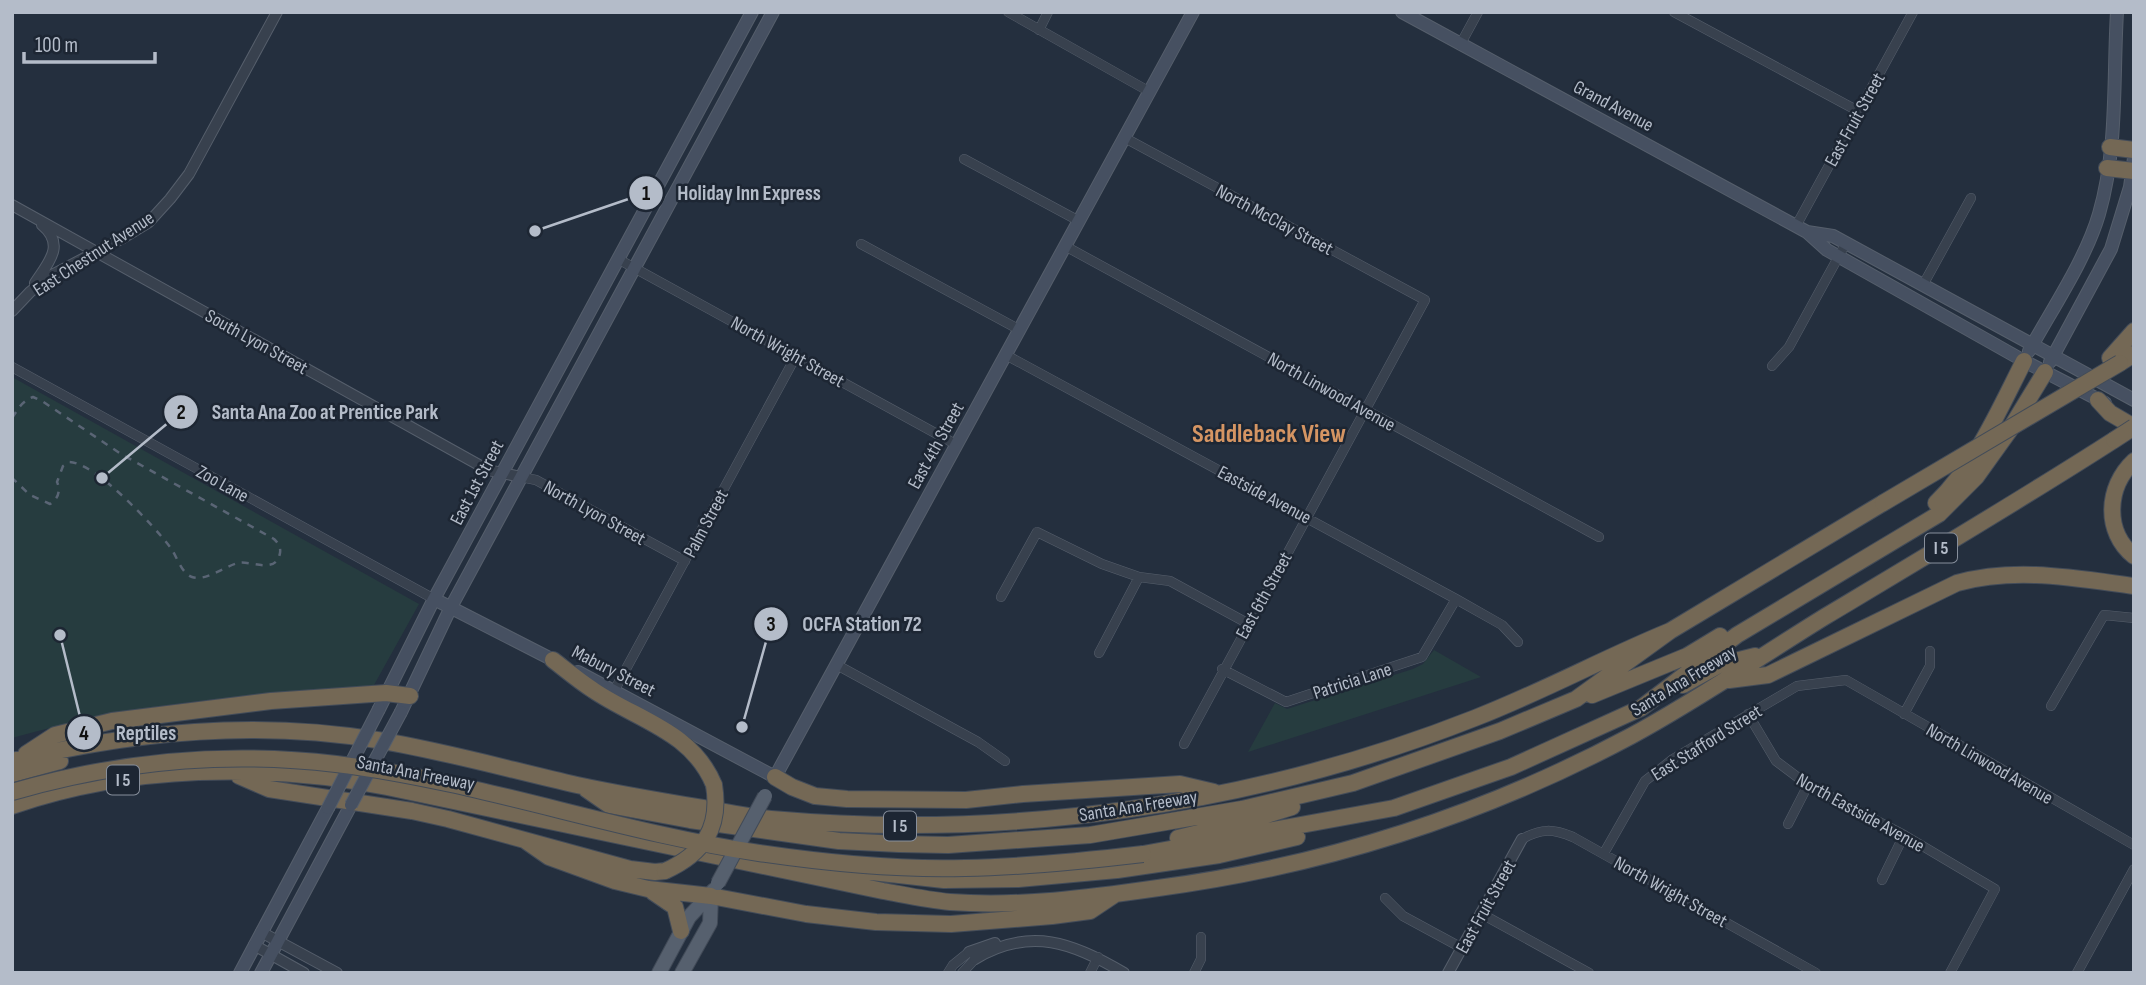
<svg xmlns="http://www.w3.org/2000/svg" width="2146" height="985" viewBox="0 0 2146 985" font-family="'Sofia Sans Condensed',sans-serif">
<rect width="100%" height="100%" fill="#242f3e"/>
<!-- green -->
<path fill="#263c3f" d="M12,377l407,227 -45,81c-55,8 -111,9 -166,15 -66,7 -132,20 -196,38z
M1434,650l47,27 -233,75 27,-49 12,6 126,-40 10,-5z"/>
<g fill="none" stroke-linecap="round" stroke-linejoin="round">
<!-- minor casing -->
<g stroke="#565f6c" stroke-width="10">
<path id="minor" d="M1008,12l142,80
M1674,12l184,99
M1039,30l9,-18
M1460,45l18,-33
M1125,138l300,162 -241,444
M964,159l115,62
M1796,226l117,-214
M861,244l159,86
M1065,246l534,291
M618,259l339,186
M1923,285l48,-87
M1006,355l450,244 46,26 16,17
M1772,366l17,-19 57,-104
M12,367l422,232
M521,477l15,3 149,81
M1001,597l36,-65 65,32 37,13 31,4 77,42
M1099,653l40,-76
M837,665l141,77 27,19
M1222,669l64,33 136,-45 34,-58
M614,691l182,-335
M2051,706l53,-91 30,3
M1748,714l28,47 32,24 96,50 91,54 -45,84
M1904,714l26,-48v-15
M1788,824l20,-39
M1522,839c20,-11 31,-10 51,-2l243,136
M1604,853l41,-72 28,-22 124,-73 49,-6 288,165
M1882,880l22,-45
M1385,898l18,18 59,32
M1480,913l109,60
M948,973l5,-8 16,-13
M962,973l13,-14
M1090,973l8,-16
M1194,973l7,-14v-22
M2077,973l57,-104"/>
</g>
<!-- tertiary casing -->
<g stroke="#565f6c" stroke-width="12">
<path id="tertiary" d="M12,205l476,265 33,7
M35,283c13,-20 31,-38 7,-58
M12,311l18,-19 20,-16 71,-37 28,-17 21,-23 19,-25 88,-162
M261,932l76,41
M254,945l50,28
M969,952l26,-9
M975,959c55,-33 99,-16 149,14
M1448,973l74,-134"/>
</g>
<!-- secondary casing -->
<g stroke="#565f6c" stroke-width="14">
<path id="secondary" d="M1402,12l394,214 11,6 20,18 197,111 81,42
M1807,232l26,4 301,164
M2029,351c23,-42 57,-92 70,-137 19,-65 14,-136 18,-202
M2050,362l61,-113 19,-62 4,-29
M434,599l127,65
M578,672l197,105 418,-765
M379,709l55,-110 318,-587
M401,712l50,-105 322,-595
M240,973l88,-165
M261,973l90,-168"/>
</g>
<!-- primary casing -->
<g stroke="#414a57" stroke-width="16">
<path id="primary" d="M659,973l30,-56 25,-27
M682,973l28,-50 1,-27"/>
</g>
<!-- motorway casing -->
<g stroke="#434c59" stroke-width="18">
<path id="motorway" d="M2110,147l24,3
M2107,168l27,3
M2110,358l24,-27
M2120,363l14,-9
M2098,400l12,13 24,14
M2134,461c-28,26 -30,71 0,95
M1936,503c40,-39 63,-93 88,-142
M553,660c13,10 26,21 40,30 44,30 99,41 121,95
M1729,680l39,-5 189,-92c59,-16 117,-5 177,3
M1683,685l36,-20 36,-9
M1592,695l95,-39 33,-20
M26,754l29,-19 57,-14 159,-20 115,-8 24,3
M12,761c118,-29 245,-41 365,-21 67,11 134,30 200,45 42,9 84,16 126,23 23,4 45,9 68,11 238,21 481,-13 704,-101 67,-26 129,-60 195,-87
M12,774l48,-13
M239,776l30,13 143,22 36,8 182,50 25,3 10,-1
M775,777l17,10 23,9 32,3 119,1 57,-6 157,-10 34,8
M586,789l23,16 81,15 149,21 60,3 49,1 142,-10 152,-26 111,-26 147,-52 76,-32 94,-68 213,-128
M12,806c119,-41 253,-43 375,-19l496,104c22,4 44,9 67,11 69,5 139,-4 208,-14 165,-22 325,-73 473,-152 67,-36 130,-80 195,-120 97,-58 193,-115 288,-176
M1178,838l66,-16 48,-15
M526,841l23,16 66,24 33,8 63,7 95,18 70,8 75,2 101,-8 38,-5 24,-16
M1143,854l251,-46 117,-41 130,-59 96,-73 202,-121 37,-37 33,-46 36,-59
M820,874l34,-4 90,10 74,-1 99,-9 102,-15 78,-18
M653,892l22,15 6,24"/>
</g>
<!-- minor -->
<use href="#minor" stroke="#38414e" stroke-width="9"/>
<!-- tertiary -->
<use href="#tertiary" stroke="#38414e" stroke-width="10"/>
<!-- secondary -->
<use href="#secondary" stroke="#465061" stroke-width="12"/>
<!-- primary -->
<use href="#primary" stroke="#56606e" stroke-width="14"/>
<!-- motorway -->
<use href="#motorway" stroke="#746855" stroke-width="16"/>
<!-- rail -->
<path stroke="#5a6575" stroke-width="2.5" stroke-dasharray="7 7" stroke-linecap="butt" d="M12,418c6,-9 10,-17 21,-21l9,4 79,53 153,85c4,4 7,8 6,14 -4,22 -29,7 -42,10 -13,3 -33,19 -46,14 -11,-4 -15,-21 -22,-30 -16,-21 -75,-85 -101,-85l-6,4 -6,16c4,9 1,17 -7,22l-20,-9 -18,-17"/>
<!-- secondary-bridge casing -->
<g stroke="#565f6c" stroke-width="14" stroke-linecap="butt">
<path id="secondary-bridge" d="M351,805l50,-93
M328,808l51,-99"/>
</g>
<!-- primary-bridge casing -->
<g stroke="#414a57" stroke-width="16" stroke-linecap="butt">
<path id="primary-bridge" d="M718,883l47,-87"/>
</g>
<!-- motorway-bridge casing -->
<g stroke="#434c59" stroke-width="18" stroke-linecap="butt">
<path id="motorway-bridge" d="M2114,440l20,-13
M1883,503l237,-140
M12,792c106,-31 215,-41 324,-28 142,17 281,68 423,89 68,10 137,17 206,15 59,-1 118,-7 178,-14
M665,871c38,-17 56,-43 49,-86"/>
</g>
<!-- secondary-bridge -->
<use href="#secondary-bridge" stroke="#465061" stroke-width="12"/>
<!-- primary-bridge -->
<use href="#primary-bridge" stroke="#56606e" stroke-width="14"/>
<!-- motorway-bridge -->
<use href="#motorway-bridge" stroke="#746855" stroke-width="16"/>
</g>
<g text-anchor="middle" stroke-width="5" stroke-linejoin="round" paint-order="stroke">
<!-- shield labels -->
<g fill="#1d2633" stroke="#878f9c" stroke-width="2">
<rect x="1925" y="533.5" width="32" height="29" rx="5"/>
<rect x="107" y="765.5" width="32" height="29" rx="5"/>
<rect x="884" y="811.5" width="32" height="29" rx="5"/>
</g>
<g font-size="18" font-weight="bold" fill="#b4bcc9">
<text x="1941" y="554">I 5</text>
<text x="123" y="786">I 5</text>
<text x="900" y="832">I 5</text>
</g>
<!-- street labels -->
<g font-size="19" fill="#b4bcc9" stroke="#1d2633">
<text transform="translate(1614 105) rotate(28)" y="7">Grand Avenue</text>
<text transform="translate(1854 119) rotate(-61)" y="7">East Fruit Street</text>
<text transform="translate(1275 219) rotate(28)" y="7">North McClay Street</text>
<text transform="translate(93 253) rotate(-33)" y="7">East Chestnut Avenue</text>
<text transform="translate(257 341) rotate(29)" y="7">South Lyon Street</text>
<text transform="translate(788 351) rotate(29)" y="7">North Wright Street</text>
<text transform="translate(1332 391) rotate(29)" y="7">North Linwood Avenue</text>
<text transform="translate(935 445) rotate(-61)" y="7">East 4th Street</text>
<text transform="translate(476 482) rotate(-62)" y="7">East 1st Street</text>
<text transform="translate(223 483) rotate(29)" y="7">Zoo Lane</text>
<text transform="translate(1265 494) rotate(28)" y="7">Eastside Avenue</text>
<text transform="translate(595 512) rotate(29)" y="7">North Lyon Street</text>
<text transform="translate(705 523) rotate(-62)" y="7">Palm Street</text>
<text transform="translate(1263 595) rotate(-61)" y="7">East 6th Street</text>
<text transform="translate(614 670) rotate(27)" y="7">Mabury Street</text>
<text transform="translate(1352 680) rotate(-18)" y="7">Patricia Lane</text>
<text transform="translate(1683 680) rotate(-31)" y="7">Santa Ana Freeway</text>
<text transform="translate(1706 742) rotate(-32)" y="7">East Stafford Street</text>
<text transform="translate(1990 763) rotate(30)" y="7">North Linwood Avenue</text>
<text transform="translate(416 772) rotate(11)" y="7">Santa Ana Freeway</text>
<text transform="translate(1138 805) rotate(-9)" y="7">Santa Ana Freeway</text>
<text transform="translate(1861 812) rotate(29)" y="7">North Eastside Avenue</text>
<text transform="translate(1671 891) rotate(29)" y="7">North Wright Street</text>
<text transform="translate(1485 906) rotate(-61)" y="7">East Fruit Street</text>
</g>
<!-- district labels -->
<g font-size="26" font-weight="bold" fill="#d59563" stroke="#1d2633">
<text x="1269" y="442">Saddleback View</text>
</g>
</g>
<!-- callouts -->
<path fill="none" stroke="#b4bcc9" stroke-width="2.5" d="M535 231L646 193M102 478L181 412M742 727L771 624M60 635L84 733"/>
<g fill="#b4bcc9" stroke="#1d2633" stroke-width="2.5">
<circle cx="535" cy="231" r="7"/>
<circle cx="102" cy="478" r="7"/>
<circle cx="742" cy="727" r="7"/>
<circle cx="60" cy="635" r="7"/>
<circle cx="646" cy="193" r="18"/>
<circle cx="181" cy="412" r="18"/>
<circle cx="771" cy="624" r="18"/>
<circle cx="84" cy="733" r="18"/>
</g>
<g font-size="21" text-anchor="middle" font-weight="bold" fill="#111">
<text x="646" y="200">1</text>
<text x="181" y="419">2</text>
<text x="771" y="631">3</text>
<text x="84" y="740">4</text>
</g>
<g font-size="21" text-anchor="middle" font-weight="bold" fill="#b4bcc9" stroke="#1d2633" stroke-width="5" stroke-linejoin="round" paint-order="stroke">
<text x="749" y="200">Holiday Inn Express</text>
<text x="325" y="419">Santa Ana Zoo at Prentice Park</text>
<text x="862" y="631">OCFA Station 72</text>
<text x="146" y="740">Reptiles</text>
</g>
<!-- border -->
<rect width="2146" height="985" fill="none" stroke="#b4bcc9" stroke-width="28"/>
<!-- scale -->
<path d="M24 52v10h131v-10" fill="none" stroke="#b4bcc9" stroke-width="3.5"/>
<text x="35" y="52" font-size="21" fill="#b4bcc9" stroke="#1d2633" stroke-width="5" paint-order="stroke">100 m</text>
</svg>
